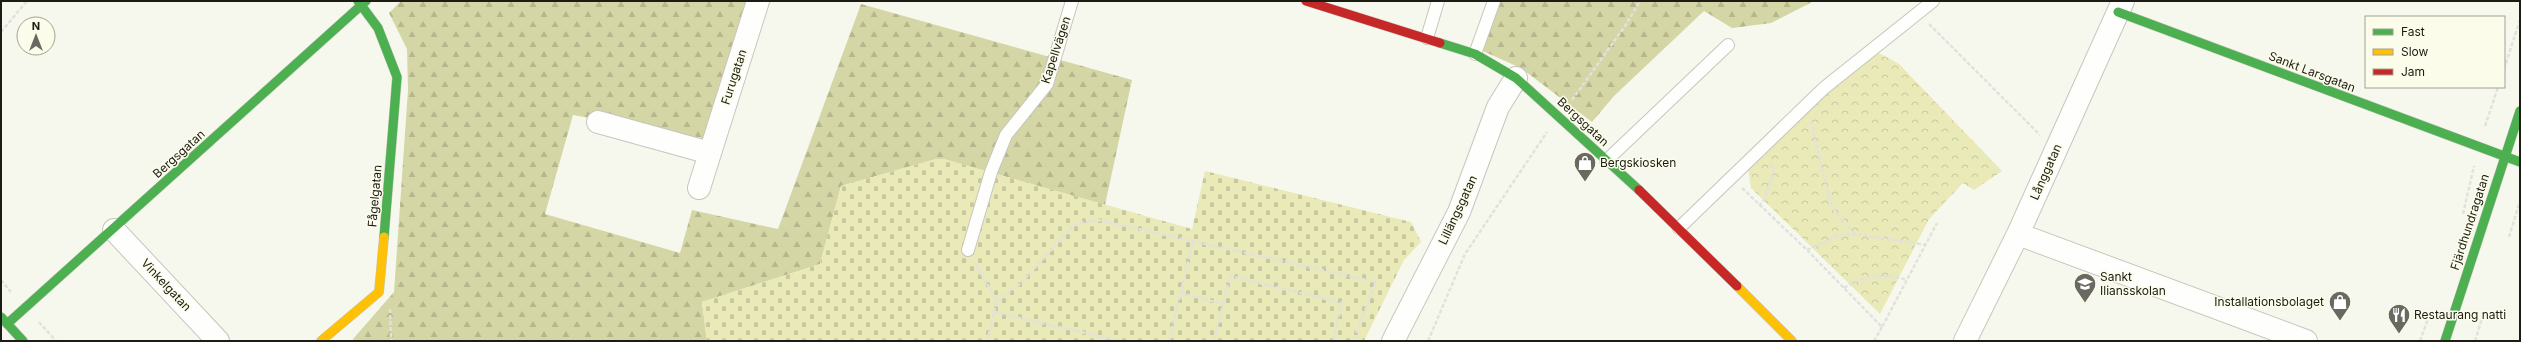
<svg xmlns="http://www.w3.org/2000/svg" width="2521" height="342" viewBox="0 0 2521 342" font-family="Inter,sans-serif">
<defs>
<pattern id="forest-firs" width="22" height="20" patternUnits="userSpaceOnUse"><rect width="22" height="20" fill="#d5d6a5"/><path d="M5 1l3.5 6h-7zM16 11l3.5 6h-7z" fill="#b6b78d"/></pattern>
<pattern id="cemetery-stones" width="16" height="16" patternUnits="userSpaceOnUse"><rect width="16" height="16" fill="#e9eab8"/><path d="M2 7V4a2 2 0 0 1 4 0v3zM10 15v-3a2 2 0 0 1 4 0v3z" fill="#c7c89d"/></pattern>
<pattern id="park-crowns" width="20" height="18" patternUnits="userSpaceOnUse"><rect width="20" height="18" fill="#e9eab8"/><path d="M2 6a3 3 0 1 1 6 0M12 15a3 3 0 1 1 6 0" fill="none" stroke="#c7c89d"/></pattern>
</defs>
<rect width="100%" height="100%" fill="#f7f8ed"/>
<!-- forest -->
<path fill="url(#forest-firs)" d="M401,1h348l-41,138 -135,-24 -28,99 135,39 12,-43 86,19 83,-225 271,76 -27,125 -165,-47 -99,28 -21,78 -118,38 5,39h-353l-1,-2 41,-47 14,-202 -1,-41 -18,-36z
M1497,1h317l-43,22 -39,5 -28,-17 -90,85 -22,26 -71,-54 -43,-19z"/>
<!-- cemetery -->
<path fill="url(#cemetery-stones)" d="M940,158l252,71 13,-58 206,51 10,20 -17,18 -40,81h-657l-5,-39 118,-38 21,-78z"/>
<!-- park -->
<path fill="url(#park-crowns)" d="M1877,52l22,12 103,107 -28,19 -11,-7 -34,36 -49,95 -129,-126 -3,-20 76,-80z"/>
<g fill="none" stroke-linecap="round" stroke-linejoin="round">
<!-- lane casing -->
<g stroke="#c6c6be" stroke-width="14">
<path id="lane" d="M1427,38l11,-37
M1475,54l19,-53
M1606,161l122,-116
M1679,228l145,-140 109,-87
M968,250l23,-78 15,-37 41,-51 25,-83"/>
</g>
<!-- street casing -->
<g stroke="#c6c6be" stroke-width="24">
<path id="street" d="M598,122l112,31
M699,188l59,-187
M114,230l104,111
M2018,234l288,107
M1393,341l66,-129 39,-105 18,-29
M1965,341l53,-107 105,-233"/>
</g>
<!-- fast casing -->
<g stroke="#c6c6be" stroke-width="10">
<path id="fast" d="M358,1l20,27 19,49 -13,160
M2118,12l402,150
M1440,43l35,11 41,24 123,112
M1,317l22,24
M7,324l359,-323
M2445,341l75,-230"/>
</g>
<!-- slow casing -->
<g stroke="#c6c6be" stroke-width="10">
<path id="slow" d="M1737,286l55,55
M321,341l58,-49 5,-55"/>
</g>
<!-- jam casing -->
<g stroke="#c6c6be" stroke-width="10">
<path id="jam" d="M1306,1l134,42
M1639,190l98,96"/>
</g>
<!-- path -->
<path stroke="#e1e1de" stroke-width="2.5" stroke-dasharray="4 2" stroke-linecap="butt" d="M1929,24l111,111
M1,32l26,-31
M2504,69l16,-49
M1572,100l53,-74 15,-25
M1811,121l19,80 5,10 20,23
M2485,126l13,-39
M1742,188l65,62 75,77 55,-104
M1759,206l5,-6 10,-29 -4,-9
M2463,214l11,-48
M2509,237l11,-36
M1807,250l33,-15 15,-1 71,11
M975,263l22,38
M1,280l10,12
M1844,288c21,-14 40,-15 63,-8
M1181,293l42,11
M390,309l1,32
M994,312l126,29
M39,322l17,19
M987,341l10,-40 23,-17 52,-57 6,-4 20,-3 278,62 -23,59
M1169,341l24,-100
M1214,341l16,-65 112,27 -9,38
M1428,341l37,-87 82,-122
M1874,341l8,-14
M2420,341l9,-25
M2475,341l9,-29"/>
<!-- lane -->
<use href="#lane" stroke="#fefefc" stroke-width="12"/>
<!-- street -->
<use href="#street" stroke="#fefefc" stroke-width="22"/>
<!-- fast -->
<use href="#fast" stroke="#4caf50" stroke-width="9"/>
<!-- slow -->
<use href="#slow" stroke="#ffc107" stroke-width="9"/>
<!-- jam -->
<use href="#jam" stroke="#c62828" stroke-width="9"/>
</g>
<!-- icons -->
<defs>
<g id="shop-pin" transform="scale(1.15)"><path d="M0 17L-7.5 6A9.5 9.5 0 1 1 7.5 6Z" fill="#696961" stroke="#fbfce9"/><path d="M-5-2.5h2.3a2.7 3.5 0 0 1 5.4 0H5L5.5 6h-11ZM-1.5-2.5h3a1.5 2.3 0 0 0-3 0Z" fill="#fff"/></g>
<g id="school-pin" transform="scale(1.15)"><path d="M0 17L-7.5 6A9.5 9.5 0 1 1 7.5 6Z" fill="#696961" stroke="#fbfce9"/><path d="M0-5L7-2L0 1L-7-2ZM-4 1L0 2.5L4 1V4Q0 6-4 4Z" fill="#fff"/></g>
<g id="restaurant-pin" transform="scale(1.15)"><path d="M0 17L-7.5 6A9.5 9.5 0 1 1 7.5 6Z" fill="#696961" stroke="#fbfce9"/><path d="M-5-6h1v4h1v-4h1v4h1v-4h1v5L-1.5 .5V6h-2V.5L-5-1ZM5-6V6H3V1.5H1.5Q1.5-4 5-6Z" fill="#fff"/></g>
</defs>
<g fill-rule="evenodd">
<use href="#shop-pin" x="1585" y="163"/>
<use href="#school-pin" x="2085" y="284"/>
<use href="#shop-pin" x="2340" y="302"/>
<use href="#restaurant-pin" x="2399" y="315"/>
</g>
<g text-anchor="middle" stroke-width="3" stroke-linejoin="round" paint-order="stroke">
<!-- street labels -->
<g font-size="12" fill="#1c1c15" stroke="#fbfce9">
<text transform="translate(1056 50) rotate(-72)" y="4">Kapellvägen</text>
<text transform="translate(2312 72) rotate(21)" y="4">Sankt Larsgatan</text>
<text transform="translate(734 77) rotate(-72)" y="4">Furugatan</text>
<text transform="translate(1583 122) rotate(43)" y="4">Bergsgatan</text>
<text transform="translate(179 154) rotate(-42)" y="4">Bergsgatan</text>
<text transform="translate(2046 172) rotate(-66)" y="4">Långgatan</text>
<text transform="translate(375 196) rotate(-85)" y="4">Fågelgatan</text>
<text transform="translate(1458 210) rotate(-65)" y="4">Lillängsgatan</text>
<text transform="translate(2470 222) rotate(-72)" y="4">Fjärdhundragatan</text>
<text transform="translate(166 285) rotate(47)" y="4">Vinkelgatan</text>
</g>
<!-- poi labels -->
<g font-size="12" fill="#1c1c15" stroke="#fbfce9" text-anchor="start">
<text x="1600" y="167">Bergskiosken</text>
<text x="2100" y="281">Sankt<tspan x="2100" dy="14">Iliansskolan</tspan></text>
<text x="2324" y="306" text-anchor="end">Installationsbolaget</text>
<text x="2414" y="319">Restaurang natti</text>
</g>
</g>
<!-- border -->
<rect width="2521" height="342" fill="none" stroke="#1c1c15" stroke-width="4"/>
<!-- legend -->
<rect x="2365" y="16" width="140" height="72" fill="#fbfce9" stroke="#a2a294"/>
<rect x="2373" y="29" width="20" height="6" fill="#4caf50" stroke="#a2a294"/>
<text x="2401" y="36" font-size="12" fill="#1c1c15">Fast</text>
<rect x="2373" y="49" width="20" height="6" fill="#ffc107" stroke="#a2a294"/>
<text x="2401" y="56" font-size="12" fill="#1c1c15">Slow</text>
<rect x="2373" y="69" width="20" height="6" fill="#c62828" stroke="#a2a294"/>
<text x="2401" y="76" font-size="12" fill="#1c1c15">Jam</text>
<!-- north arrow -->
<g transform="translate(36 36)"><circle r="19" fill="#fbfce9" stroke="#a2a294"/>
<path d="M0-3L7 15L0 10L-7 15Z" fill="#696961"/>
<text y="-6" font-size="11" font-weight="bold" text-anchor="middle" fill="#1c1c15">N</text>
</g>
</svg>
